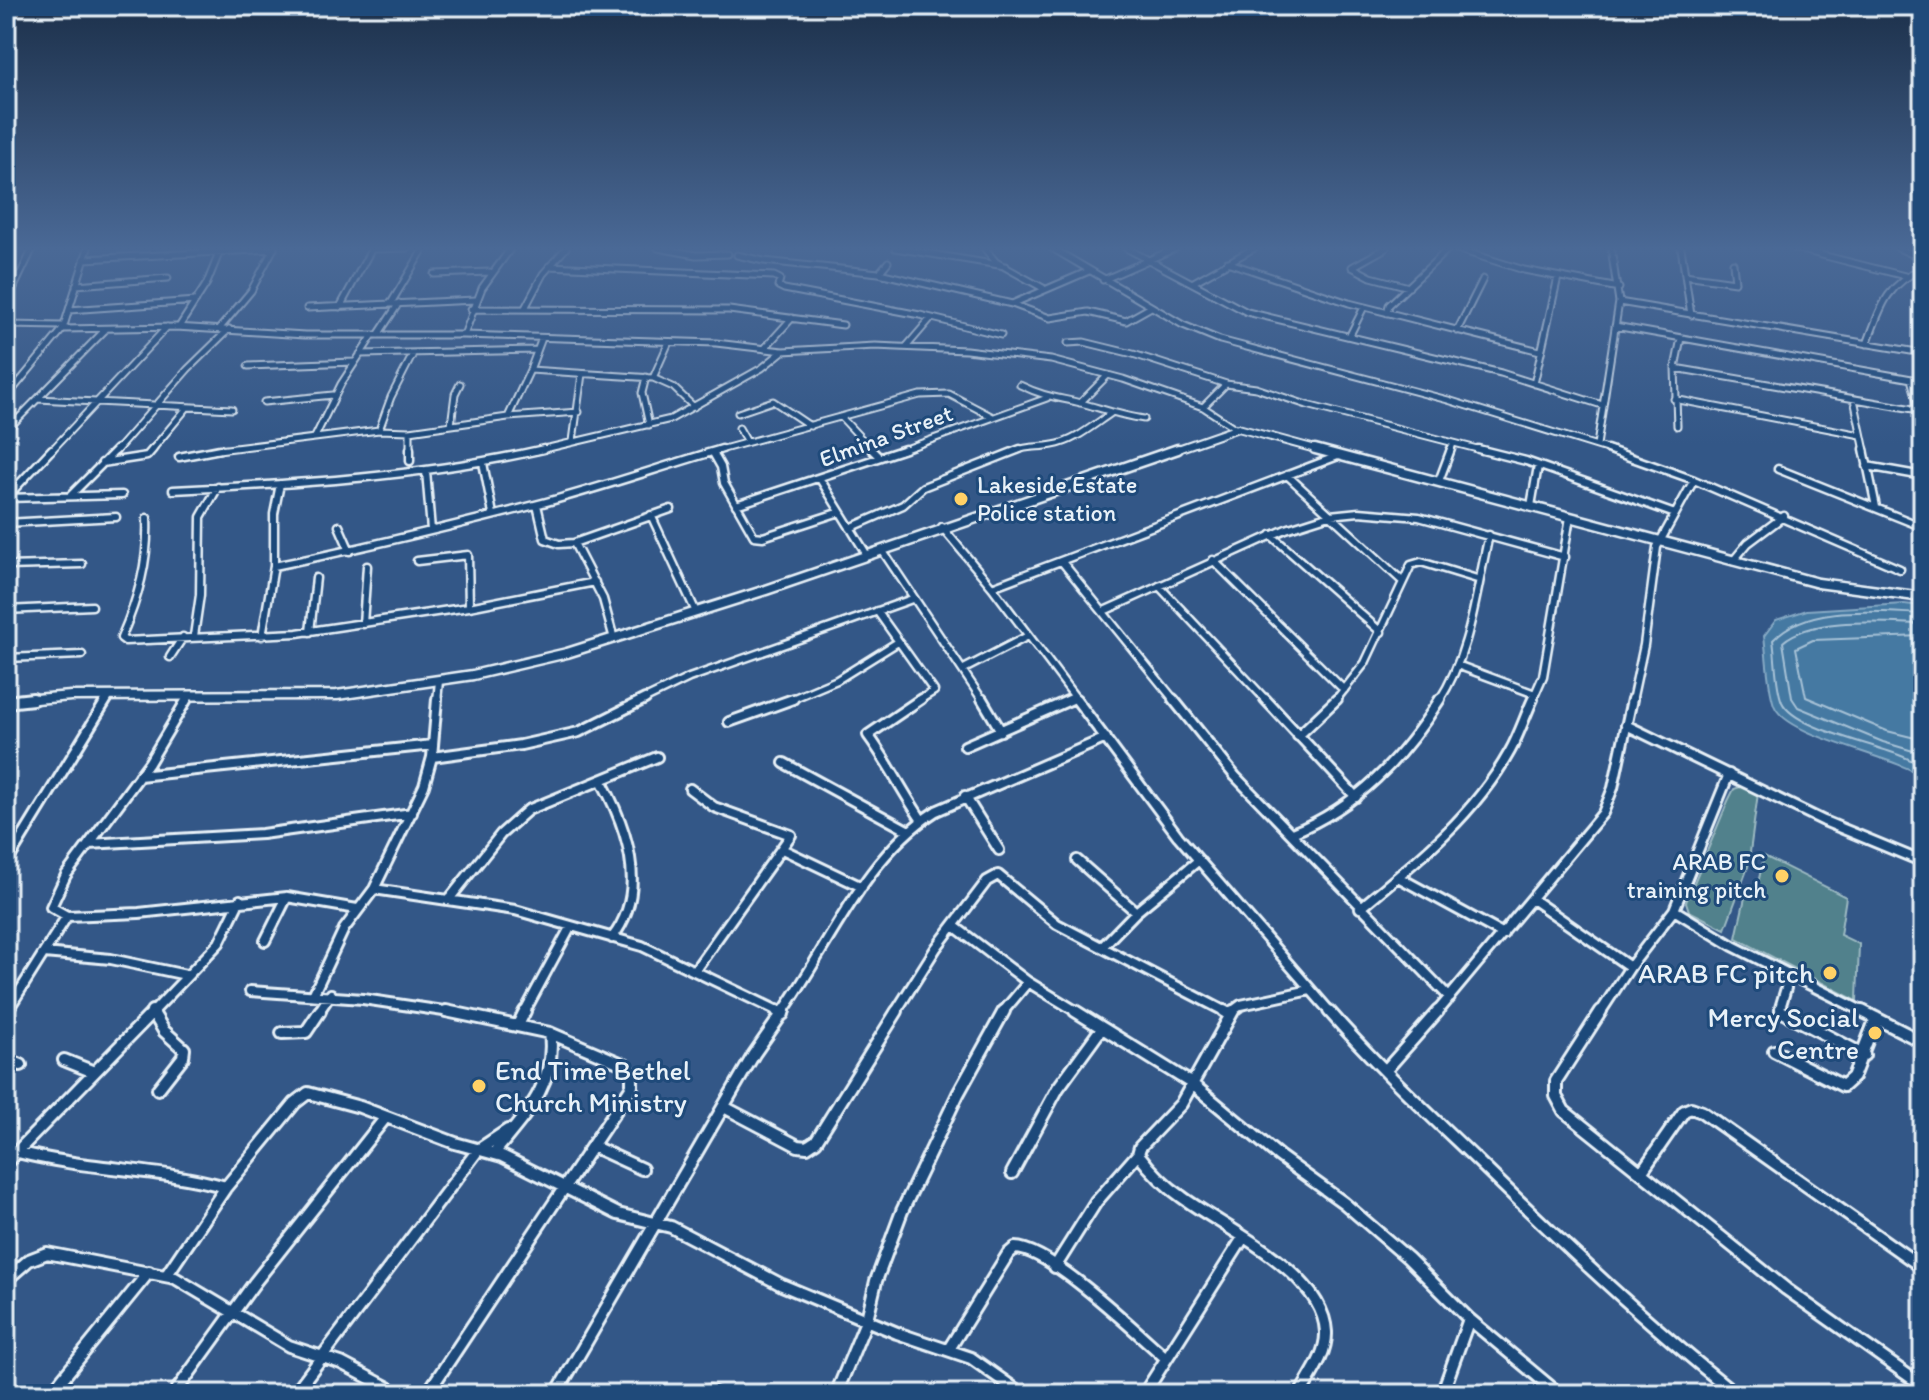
<svg xmlns="http://www.w3.org/2000/svg" width="1929" height="1400" viewBox="0 0 1929 1400" font-family="Itim,sans-serif">
<rect width="100%" height="100%" fill="#335787"/>
<filter id="ink" filterUnits="userSpaceOnUse"><feTurbulence type="fractalNoise" baseFrequency=".0125" numOctaves="2"/><feDisplacementMap in="SourceGraphic" scale="16" xChannelSelector="R" yChannelSelector="G"/><feConvolveMatrix kernelMatrix="1 2 1 2 8 2 1 2 1" color-interpolation-filters="sRGB"/></filter>
<g filter="url(#ink)">
<!-- green -->
<path fill="#51818c" stroke="#9cb9c2" stroke-width="2" d="M1743,786l15,7 -10,74 -23,62 -36,-18 -3,-9 42,-101 6,-12z
M1764,856l82,41 -6,38 19,9 -2,57 -121,-63 10,-45 9,4z"/>
<!-- water -->
<path fill="#4479a2" stroke="#86a9c4" stroke-width="2" d="M1904,604l19,2v171c-29,-22 -137,-39 -149,-72 -7,-21 -7,-47 -10,-69l12,-16 31,-10z"/>
<g fill="none" stroke-linecap="round" stroke-linejoin="round">
<!-- shore -->
<path stroke="#a6c1d6" stroke-width="2" d="M1923,614c-46,-2 -116,-11 -150,26 3,19 2,45 9,62 14,31 114,44 141,65
M1923,624c-39,-1 -110,-8 -140,18l9,56 6,9 85,35 40,12
M1923,636l-110,4 -17,8 10,49 81,34 36,9"/>
<!-- minor-far3 casing -->
<g stroke="#e8f1f8" stroke-width="9">
<path id="minor-far3" d="M658,248l38,7 32,-1
M895,248l110,18
M984,248l12,14 47,26
M1052,248l131,77 37,15 228,60 165,51
M1126,248l121,64 254,61 101,32
M1386,248l-34,19 19,10 38,10
M1454,248l70,22 95,18
M1550,248l8,1
M1681,248l10,67
M1794,248l111,28
M1898,248l25,11
M372,249l35,-1
M737,255l27,6 115,12 133,31 38,14 38,-6 38,9 25,-14
M84,259l190,-10
M1227,262l122,41 191,48
M549,266l225,10 6,3 -2,7 6,3 136,26 81,20
M879,273l9,-11
M434,274l56,-2
M1685,275l50,7 -2,-19
M1103,280l73,-32
M1192,283l62,-35
M76,285l92,-7
M1619,302l304,51
M391,303l33,-55
M6,304l27,-56
M1012,304l77,-33
M340,307l32,-59
M307,308l168,-8
M525,308l18,-34 23,-26
M471,309l258,1 114,15
M69,310l127,-9
M1387,313l2,-8 60,-57
M6,325l57,1
M1615,326l308,55
M179,327l28,-44 13,-32
M220,328l31,-37 23,-43
M63,329l113,-2 129,8h159l252,8 67,8 92,-5 91,4 85,10 72,19 80,28 32,21
M1457,331l26,-52
M378,335l21,-32
M464,335l18,-47 29,-40
M1350,335l14,-28
M542,338l-12,32 123,8 16,-36
M1068,343l16,-1 49,12 93,30 30,4 51,17 178,46
M1867,344c14,-37 18,-58 56,-76
M907,346l24,-28
M764,349l28,-31
M360,354l177,-4
M248,366l106,-4
M1675,368l244,42
M646,377l-4,16 7,32
M653,378l20,9 21,20
M1911,379l12,42
M1534,384l24,-107
M1020,385c25,12 36,12 61,18 22,6 41,13 63,16
M6,398l57,-69 25,-81
M38,399l194,10
M1674,399l187,36
M1854,399l11,52
M264,402l69,-7
M1080,403l28,-28
M1203,407l23,-23
M738,413l35,-12 37,25
M508,417l22,-47
M841,417l32,34
M451,425l4,-31 5,-10
M1677,426l-2,-58 6,-30
M739,428l8,14
M379,430l12,-33 22,-43
M6,431l100,-102
M410,431v20
M315,437l26,-53 32,-49
M573,441l9,-67
M1597,445l22,-143 -8,-54
M51,451l116,-124
M116,451l72,-82 41,-40
M151,451l35,-42
M210,451l169,-21 31,1 98,-14 71,-5
M536,451l135,-32 91,-51 21,-17
M716,451l204,-56 29,-1 42,22
M900,451l147,-53
M1015,451c14,-6 24,-3 38,-6 21,-3 39,-19 57,-31
M1450,451l3,-7"/>
</g>
<!-- minor-far2 casing -->
<g stroke="#e8f1f8" stroke-width="11">
<path id="minor-far2" d="M410,449v12
M871,449l8,8
M1478,449l48,12 149,53
M1607,449l87,31 206,89
M1864,449l12,58
M713,453l8,14 3,16 30,53 9,1 77,-25
M179,457l41,-8
M102,463l45,-7 6,-7
M483,463l10,51
M1867,466l56,10
M1778,469l145,58
M426,471l5,59
M1287,475l114,105
M820,479l47,76
M1439,481l12,-32
M173,490c125,-6 249,-13 371,-41
M71,495l46,-46
M6,498l46,-49
M6,498l116,-3
M537,505l8,34 14,5 15,-1 97,-34
M736,505l169,-56
M1531,506l7,-40
M651,515l45,97
M147,518c2,43 -9,81 -26,120l4,3 172,-8 172,-26 126,-25
M6,523l110,-6
M339,526l11,25
M942,527l50,60 86,114
M850,528l53,-23 20,-18 97,-38
M1271,535l110,97
M574,543l29,56 11,40
M882,550l101,151
M1213,560l131,130
M417,561l51,-6 1,52
M1733,561l15,-18 36,-27
M1063,563l112,138
M6,566l76,-2
M274,566c88,-18 175,-39 261,-61 63,-16 125,-38 187,-56
M1159,586l108,115
M992,587l346,-131
M6,610l86,-4
M877,611l57,80 -16,10
M1104,611l182,-82 44,-14 29,-3 60,5 146,40
M363,624l4,-58
M310,632l6,-54
M194,636l6,-41 1,-78 17,-30
M262,636l12,-70v-52l6,-30
M170,657l13,-20
M6,658l76,-3
M1457,665l78,29
M964,669l64,-33
M106,701l3,-5
M186,701l3,-5
M437,701l2,-20
M641,701l48,-23 223,-79
M787,701l50,-21 61,-38
M1067,701l8,-3
M1335,701l30,-38 46,-98 10,-3 56,17
M1439,701c32,-49 37,-110 50,-166
M1532,701l11,-25 27,-159
M1632,701l12,-56 13,-98 37,-67"/>
</g>
<!-- minor-far1 casing -->
<g stroke="#e8f1f8" stroke-width="14">
<path id="minor-far1" d="M187,699l-38,64 -83,112 -15,32 16,9 72,-3 148,-16 70,12
M982,699l19,32
M1076,699l102,137 153,177
M1173,699l62,77 215,222
M1265,699l91,98
M729,722l64,-23
M1626,725l198,96 99,41
M1298,736l39,-37
M965,746l107,-47
M432,757l89,-12 58,-13 66,-33
M784,763l125,68
M139,776l294,-31
M602,782c26,48 47,109 10,156
M690,789l24,18 77,28 -96,135
M965,796l34,54
M921,819c-19,-28 -33,-57 -53,-84l53,-36
M1292,833c65,-26 111,-75 148,-134
M89,844l173,-10 150,-21
M782,849l80,38
M1077,860l59,52
M6,864l101,-165
M1398,877l105,57
M374,889l141,21 127,36 140,67
M450,898l51,-64 27,-24 129,-53
M1532,899l98,68
M1360,908c56,-46 114,-92 150,-157 9,-16 15,-35 23,-52
M1674,910l59,36 133,67
M954,926l74,56 51,31
M265,941l22,-44
M1102,947l34,-35 63,-52
M44,953l67,6 75,16
M250,991l113,8 94,14
M314,993l30,-64 30,-40 50,-103 8,-29 5,-58
M6,1013l61,-97
M152,1013l67,-70 21,-43
M318,1013l13,-19
M524,1013l47,-87
M782,1013c48,-68 82,-156 154,-202l170,-73
M895,1013l41,-65 51,-67 11,-6 59,49 171,89
M1002,1013l26,-31
M1230,1013l11,-8 69,-15
M1436,1013l167,-200 10,-25 19,-89
M1600,1013l30,-46 44,-57 55,-136
M1782,1013l-2,-5 6,-20"/>
</g>
<!-- minor casing -->
<g stroke="#e8f1f8" stroke-width="16">
<path id="minor" d="M152,1011l12,20 20,18 -1,8 -25,32
M446,1011l104,22c7,51 -26,83 -56,120
M777,1011l6,3
M1075,1011l116,72 88,73 65,47 64,55 61,61 90,75
M1224,1011l5,3
M1329,1011c47,54 99,102 150,151 83,81 166,160 257,232
M1601,1011l-45,70v15l8,15 222,178 137,97
M1781,1011l83,44
M1862,1011l61,31
M6,1014l2,-3
M518,1025l7,-14
M282,1033l24,-1 14,-21
M1774,1051l69,35 10,-9 23,-59
M6,1059l15,6
M64,1060l30,12
M1385,1071l53,-60
M724,1107l74,39 9,1 9,-6 81,-130
M592,1146l50,23
M18,1152c68,18 140,16 208,35
M1138,1154c13,17 26,31 44,43 43,32 141,75 144,135 1,22 -16,44 -26,62
M6,1163l148,-152
M1012,1173l46,-85 43,-59
M1641,1173l43,-62 7,-3 11,4 221,156
M1055,1267l41,-65 42,-48 2,-7 41,-43 52,-93
M166,1276l60,-89 69,-84 13,-10 52,14 95,36 47,13 116,58 53,13 111,58 115,48 74,25 51,36
M6,1280l23,-20 18,-7 128,25 114,68 52,17 59,31
M949,1349l59,-95 7,-6c35,0 122,85 151,110
M50,1394l99,-122
M174,1394l81,-112 131,-165
M294,1394l184,-244 30,-20
M427,1394l205,-308v-11l-7,-10 -75,-32
M556,1394l198,-340 30,-43
M702,1394l8,-3 7,3
M836,1394l31,-75 9,-38 26,-70 56,-117 46,-83
M1144,1394l99,-156
M1442,1394l27,-75"/>
</g>
<!-- tertiary-far2 casing -->
<g stroke="#e8f1f8" stroke-width="10">
<path id="tertiary-far2" d="M1172,451l66,-23 85,23"/>
</g>
<!-- tertiary-far1 casing -->
<g stroke="#e8f1f8" stroke-width="13">
<path id="tertiary-far1" d="M1315,449l503,134 105,14
M12,701l59,-5 266,-1 136,-20 94,-22 199,-63 412,-141"/>
</g>
<!-- tertiary casing -->
<g stroke="#e8f1f8" stroke-width="16">
<path id="tertiary" d="M6,702l27,-3"/>
</g>
<!-- minor-far3 -->
<use href="#minor-far3" stroke="#1f4a7a" stroke-width="5"/>
<!-- minor-far2 -->
<use href="#minor-far2" stroke="#1f4a7a" stroke-width="6"/>
<!-- minor-far1 -->
<use href="#minor-far1" stroke="#1f4a7a" stroke-width="8"/>
<!-- minor -->
<use href="#minor" stroke="#1f4a7a" stroke-width="10"/>
<!-- tertiary-far2 -->
<use href="#tertiary-far2" stroke="#1f4a7a" stroke-width="6"/>
<!-- tertiary-far1 -->
<use href="#tertiary-far1" stroke="#1f4a7a" stroke-width="8"/>
<!-- tertiary -->
<use href="#tertiary" stroke="#1f4a7a" stroke-width="10"/>
</g>
</g>
<!-- sky -->
<linearGradient id="sky" x2="0" y2="1"><stop stop-color="#1c304a"/><stop offset="0.56" stop-color="#4a6996"/><stop offset="1" stop-color="#4a6996" stop-opacity="0"/></linearGradient>
<rect width="1929" height="444" fill="url(#sky)"/>
<!-- markers -->
<g fill="#ffd166" stroke="#1f4a7a" stroke-width="3">
<circle cx="961" cy="499" r="8"/>
<circle cx="1782" cy="876" r="8"/>
<circle cx="1830" cy="973" r="8"/>
<circle cx="1875" cy="1033" r="8"/>
<circle cx="479" cy="1086" r="8"/>
</g>
<g text-anchor="middle" stroke-width="6" stroke-linejoin="round" paint-order="stroke">
<!-- street labels -->
<g font-size="24" fill="#e8f1f8" stroke="#1f4a7a">
<text transform="translate(886 436) rotate(-20)" y="8">Elmina Street</text>
</g>
<!-- poi labels -->
<g font-size="24" fill="#e8f1f8" stroke="#1f4a7a" text-anchor="start">
<text x="977" y="493">Lakeside Estate<tspan x="977" dy="28">Police station</tspan></text>
<text x="1766" y="870" text-anchor="end">ARAB FC<tspan x="1766" dy="28">training pitch</tspan></text>
</g>
<!-- near-poi labels -->
<g font-size="28" fill="#e8f1f8" stroke="#1f4a7a" text-anchor="end">
<text x="1814" y="983">ARAB FC pitch</text>
<text x="1859" y="1027">Mercy Social<tspan x="1859" dy="32">Centre</tspan></text>
<text x="495" y="1080" text-anchor="start">End Time Bethel<tspan x="495" dy="32">Church Ministry</tspan></text>
</g>
</g>
<!-- margin -->
<rect width="1929" height="1400" fill="none" stroke="#1f4a7a" stroke-width="32"/>
<rect x="16" y="16" width="1897" height="1368" fill="none" stroke="#e8f1f8" stroke-width="3" filter="url(#ink)"/>
</svg>
